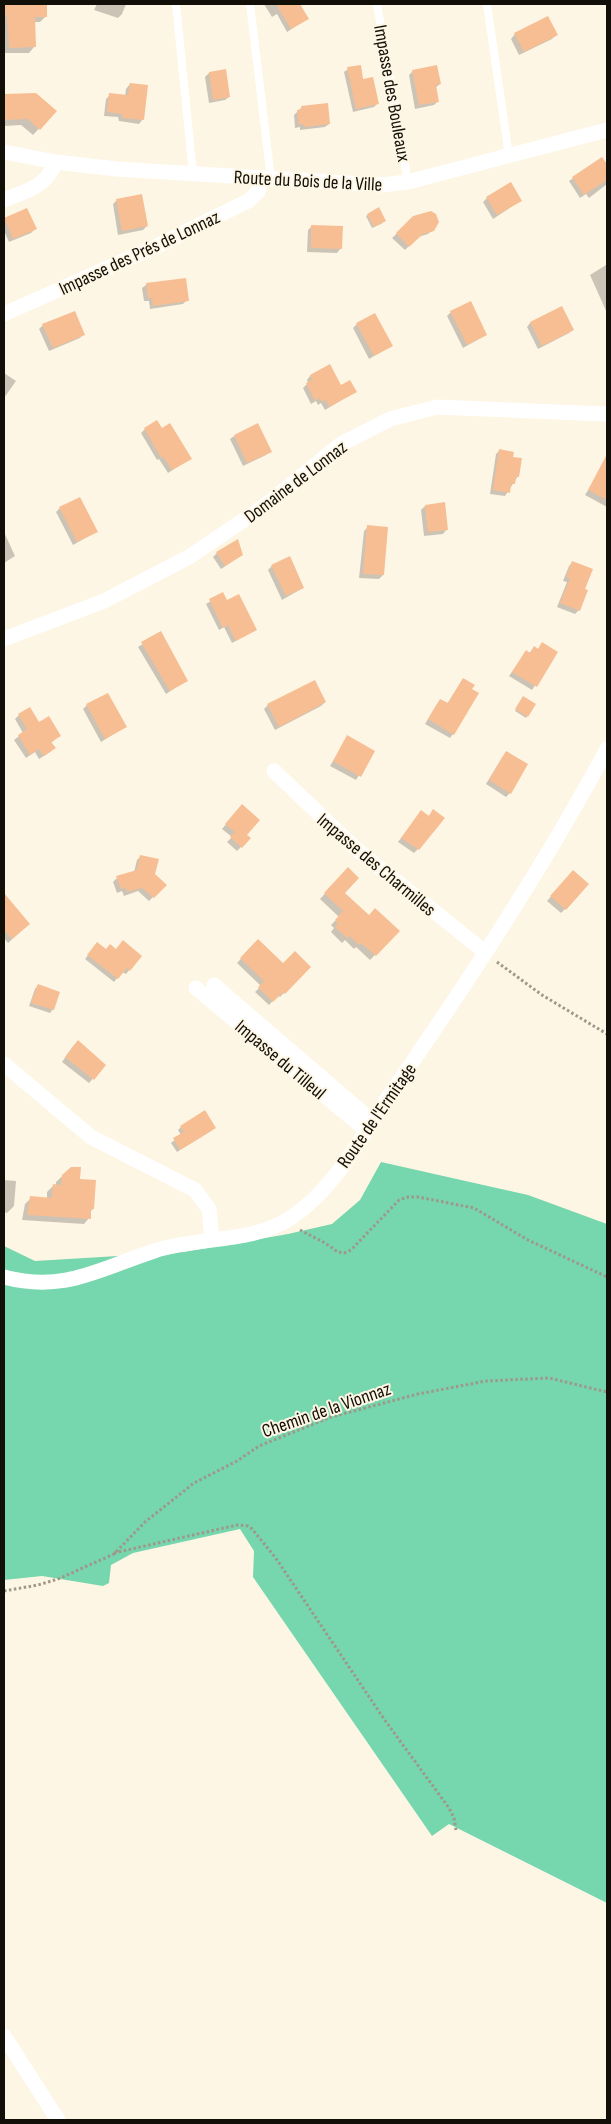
<svg xmlns="http://www.w3.org/2000/svg" width="611" height="2124" viewBox="0 0 611 2124" font-family="'Sofia Sans Condensed',sans-serif">
<rect width="100%" height="100%" fill="#fef6e4"/>
<!-- forest -->
<path fill="#76d6ad" d="M381,1162l147,33 79,29v679l-158,-79 -17,12 -179,-259 1,-26 -14,-22 -107,24 -22,12 -2,18 -6,3 -61,-10 -38,4v-334l31,15 149,-9 104,-18 44,-10 28,-24z"/>
<!-- shadow -->
<path fill="#0003" d="M4,4h42v12l-6,6h-6v25l-5,6h-25z
M97,4h29l-4,10 -4,4 -24,-8z
M264,4h34l9,15 -20,13 -10,-18 -5,3z
M548,18l8,17 -4,4 -33,16 -8,-16 4,-5z
M348,69l15,11 15,23 -4,4 -21,5 -9,-40z
M225,71l4,26 -4,3 -16,3 -4,-26 4,-4z
M413,71l27,13 -5,4 3,13 -4,4 -19,4 -6,-34z
M130,84l13,35 -4,5 -20,-3 -1,-4 -14,-1 2,-17 4,-4 15,1 1,-7z
M36,94l19,17 -22,24 -12,-10 -17,1v-31z
M302,107l27,17 -4,3 -25,3v-3l-5,1 -1,-13z
M602,158l5,8v18l-18,14 -3,-4 -6,4 -11,-17z
M487,198l33,3 -27,18 -10,-17z
M117,200l30,26 -4,4 -25,5 -5,-31z
M367,215l16,8 -11,5 -6,-12z
M414,217l19,13 -5,4 -10,3 -13,13 -13,-12z
M5,219l30,10 -4,4 -22,9 -5,-11z
M312,226l29,22 -4,5 -30,-1 1,-22z
M606,265l1,3v45l-17,-38z
M185,280l2,20 -4,4 -33,5 -1,-8h-5l-2,-13 4,-3z
M451,312l35,23 -23,13 -16,-32z
M530,323l43,6 -4,4 -31,16 -11,-22z
M357,324l34,22 -22,13 -16,-31z
M43,325l40,9 -3,4 -31,13 -10,-22z
M4,373l12,8 -12,17z
M310,376l31,11 14,5 -30,18 -4,-7 -3,2 -2,-4 -5,3 -8,-16 5,-5 -1,-3z
M145,429l16,1 29,29 -22,14 -9,-14 -2,1 -16,-27z
M234,436l36,15 -4,4 -23,11 -13,-27z
M499,451l12,7 7,18 -13,20 -15,-2 6,-40z
M599,472l8,4v31l-22,-12z
M425,506l22,23 -4,5 -19,2 -3,-26z
M60,508l36,24 -23,13 -17,-33z
M368,527l15,48 -4,4 -20,-1 5,-47z
M4,532l11,24 -11,7z
M217,553l25,2 -21,14 -8,-12z
M573,562l10,27 -4,21 -4,4 -18,-7 10,-25 -4,-1 6,-15z
M272,566l31,22 -21,12 -14,-30z
M222,594l4,8 29,28 -23,13 -8,-16 -5,3 -13,-26z
M160,633l27,47 -21,14 -28,-47z
M543,644l13,8 -24,38 -23,-14 17,-24 3,1 5,-5 3,2z
M463,679l-10,55 -3,4 -25,-14 12,-20 4,-4 6,4z
M522,699l5,17 -1,2 -11,-7z
M325,702l-4,4 -46,24 -11,-21 4,-4z
M87,705l38,22 -24,15 -18,-33z
M19,715l20,9 20,12 -8,7 3,5 -4,4 -11,7 -4,-7 -9,6 -12,-18 9,-7 -8,-14z
M348,737l26,15 -18,28 -26,-14z
M503,756l7,37 -4,4 -20,-13z
M238,810l8,25 -5,12 -4,4 -10,-9 5,-5 -10,-8z
M433,811l-15,38 -4,4 -16,-11 23,-30 7,5z
M141,856l13,19 11,10 -16,16 -11,-10 -14,5 -2,-5 -5,2 -4,-11 4,-4 17,-6 3,-12z
M348,869l-4,24 25,23 29,15 -28,29 -14,-13 -2,2 -9,-9 -3,3 -11,-11 3,-4 -3,-3 8,-8 -19,-18z
M569,876l-4,33 -4,4 -14,-12z
M4,895l25,29 -21,19 -4,-5z
M258,941l25,23 26,3 -29,30 -2,-2 -9,10 -14,-13 6,-6 -24,-23z
M94,948l22,2 25,6 -15,18 -4,-2 -8,10 -29,-23z
M38,985l15,24 -3,4 -21,-7 6,-17z
M74,1045l31,20 -16,18 -27,-21z
M181,1127l30,4 -34,21 -6,-9 10,-8 -3,-5z
M71,1168l22,41 -3,3 -1,6 -5,6 -62,-4 3,-16 6,-6 16,1v-7l6,-6h3v-4z
M4,1173v7l12,1 -2,25 -7,7 -3,-1z"/>
<!-- building -->
<path fill="#f7be93" d="M4,4h43v13h-12l1,30 -27,1 -2,-32 -3,-3z
M276,4h24l9,15 -18,10z
M548,16l10,19 -34,17 -10,-19z
M361,65l2,14 10,-2 6,27 -23,5 -9,-42z
M437,65l4,19 -5,1 3,17 -20,3 -7,-35z
M226,69l4,28 -17,3 -4,-28z
M130,83l18,2 -4,35 -22,-2v-4l-15,-2 2,-19 19,2z
M36,93l21,18 -17,19 -12,-11 -24,1v-26z
M328,103l2,21 -26,3v-3l-5,1 -2,-15 5,-1 -1,-3z
M602,157l5,7v16l-23,15 -12,-18z
M511,182l11,19 -25,14 -11,-18z
M142,194l6,32 -26,5 -6,-32z
M379,207l7,14 -12,6 -7,-13z
M27,208l10,21 -24,10 -9,-21z
M431,211l5,3 3,8 -5,9 -11,3 -14,13 -13,-14 17,-17z
M311,225l32,1 -1,23 -31,-1z
M186,278l3,23 -36,5 -1,-8h-4l-2,-15z
M471,301l16,34 -20,10 -17,-34z
M562,306l12,24 -32,16 -12,-24z
M75,311l10,24 -32,13 -11,-24z
M375,313l18,33 -19,10 -18,-33z
M330,364l11,21 9,-5 7,12 -28,15 -3,-7 -4,2 -2,-4 -5,3 -9,-18 6,-3 -2,-5z
M157,420l5,8 8,-5 22,36 -20,11 -9,-14 -2,2 -17,-30z
M258,423l14,29 -25,11 -13,-28z
M499,449l15,3 -1,5 9,1 -3,19h-3l-1,7h-4l-1,9 -17,-3z
M607,454v46l-19,-10z
M80,497l18,35 -21,10 -18,-35z
M445,502l3,28 -20,2 -3,-27z
M367,525l21,2 -4,48 -21,-1z
M238,539l5,16 -18,11 -9,-14z
M290,556l14,32 -18,8 -15,-31z
M572,561l21,8 -8,20 3,1 -8,21 -20,-8 10,-25 -4,-1z
M223,592l4,8 12,-6 18,36 -21,11 -8,-16 -5,3 -14,-29z
M161,631l27,50 -18,10 -29,-49z
M542,642l16,10 -21,35 -25,-15 14,-22 4,3 4,-7 4,3z
M463,678l12,7 -3,4 7,4 -25,42 -26,-16 12,-20 8,4z
M315,680l11,22 -47,25 -12,-23z
M108,693l19,34 -22,12 -19,-35z
M523,696l13,8 -8,13 -13,-8z
M30,707l9,15 10,-6 12,20 -10,6 5,6 -12,8 -5,-7 -9,6 -12,-20 9,-6 -9,-15z
M347,735l28,16 -14,26 -28,-16z
M506,751l22,13 -17,30 -22,-14z
M242,804l18,16 -13,15 4,3 -9,10 -12,-11 5,-5 -10,-8z
M433,809l12,9 -26,32 -18,-12 20,-28 8,6z
M140,855l19,4 -4,15 12,11 -13,13 -12,-10 -15,4 -1,-4 -5,1 -5,-13 21,-6z
M348,867l11,11 -14,15 24,22 6,-7 25,23 -24,25 -15,-13 -2,2 -9,-9 -2,3 -13,-12 3,-4 -3,-3 8,-9 -19,-18z
M573,870l16,14 -23,26 -16,-14z
M4,893l26,31 -18,15 -8,-9z
M258,939l25,24 12,-12 16,16 -26,27 -2,-2 -10,10 -15,-15 6,-6 -24,-23z
M123,940l19,16 -12,15 -3,-3 -9,11 -31,-24 10,-13 9,7 4,-5 6,5z
M38,984l22,8 -6,18 -23,-7z
M78,1040l28,25 -12,15 -29,-23z
M205,1110l11,18 -36,22 -7,-12 11,-6 -4,-6z
M71,1167h10l-1,12 16,1 -2,29h-3v10l-64,-4 3,-19 22,2 1,-14 8,1 1,-10z"/>
<g fill="none" stroke-linecap="round" stroke-linejoin="round">
<!-- path -->
<path stroke="#9e988b" stroke-width="3" stroke-dasharray="2.5 2.5" stroke-linecap="butt" d="M497,962l45,33 65,39
M300,1230l25,13 13,9 6,1 7,-3 48,-50 9,-3h10l56,11 54,32 79,37
M114,1553l123,-28 11,1 4,3 23,28 109,162 65,89 5,10 2,12
M4,1591l34,-6 20,-6 56,-25 31,-32 49,-39 43,-22 22,-15 72,-29 87,-23 68,-13 63,-3 58,14"/>
<!-- lane -->
<path stroke="#fff" stroke-width="8" d="M176,4l17,170
M250,4l21,175
M377,4l31,178
M487,4l22,152"/>
<!-- street -->
<path stroke="#fff" stroke-width="15" d="M4,152l52,10 61,7 264,16 27,-3 199,-52
M4,200c24,-10 41,-12 52,-38
M4,314l151,-67 93,-46 10,-9 4,-14
M4,639l100,-38 85,-44 74,-50 78,-63 49,-25 47,-12 170,7
M274,771l81,77 130,104
M214,985l158,136
M196,988l170,142
M4,1064l87,73 104,53 14,19 3,30
M4,1277c60,16 95,-8 150,-26 45,-15 98,-7 138,-34 42,-28 68,-78 95,-118 78,-113 155,-229 220,-350
M4,2036l54,84"/>
</g>
<g text-anchor="middle" stroke-width="4" stroke-linejoin="round" paint-order="stroke">
<!-- street labels -->
<g font-size="19" fill="#120f08" stroke="#fef6e4">
<text transform="translate(393 93) rotate(80)" y="7">Impasse des Bouleaux</text>
<text transform="translate(308 180) rotate(3)" y="7">Route du Bois de la Ville</text>
<text transform="translate(139 252) rotate(-25)" y="7">Impasse des Prés de Lonnaz</text>
<text transform="translate(295 481) rotate(-37)" y="7">Domaine de Lonnaz</text>
<text transform="translate(377 864) rotate(40)" y="7">Impasse des Charmilles</text>
<text transform="translate(281 1059) rotate(40)" y="7">Impasse du Tilleul</text>
<text transform="translate(376 1115) rotate(-55)" y="7">Route de l'Ermitage</text>
<text transform="translate(326 1409) rotate(-19)" y="7">Chemin de la Vionnaz</text>
</g>
</g>
<!-- border -->
<rect width="611" height="2124" fill="none" stroke="#120f08" stroke-width="10"/>
</svg>
